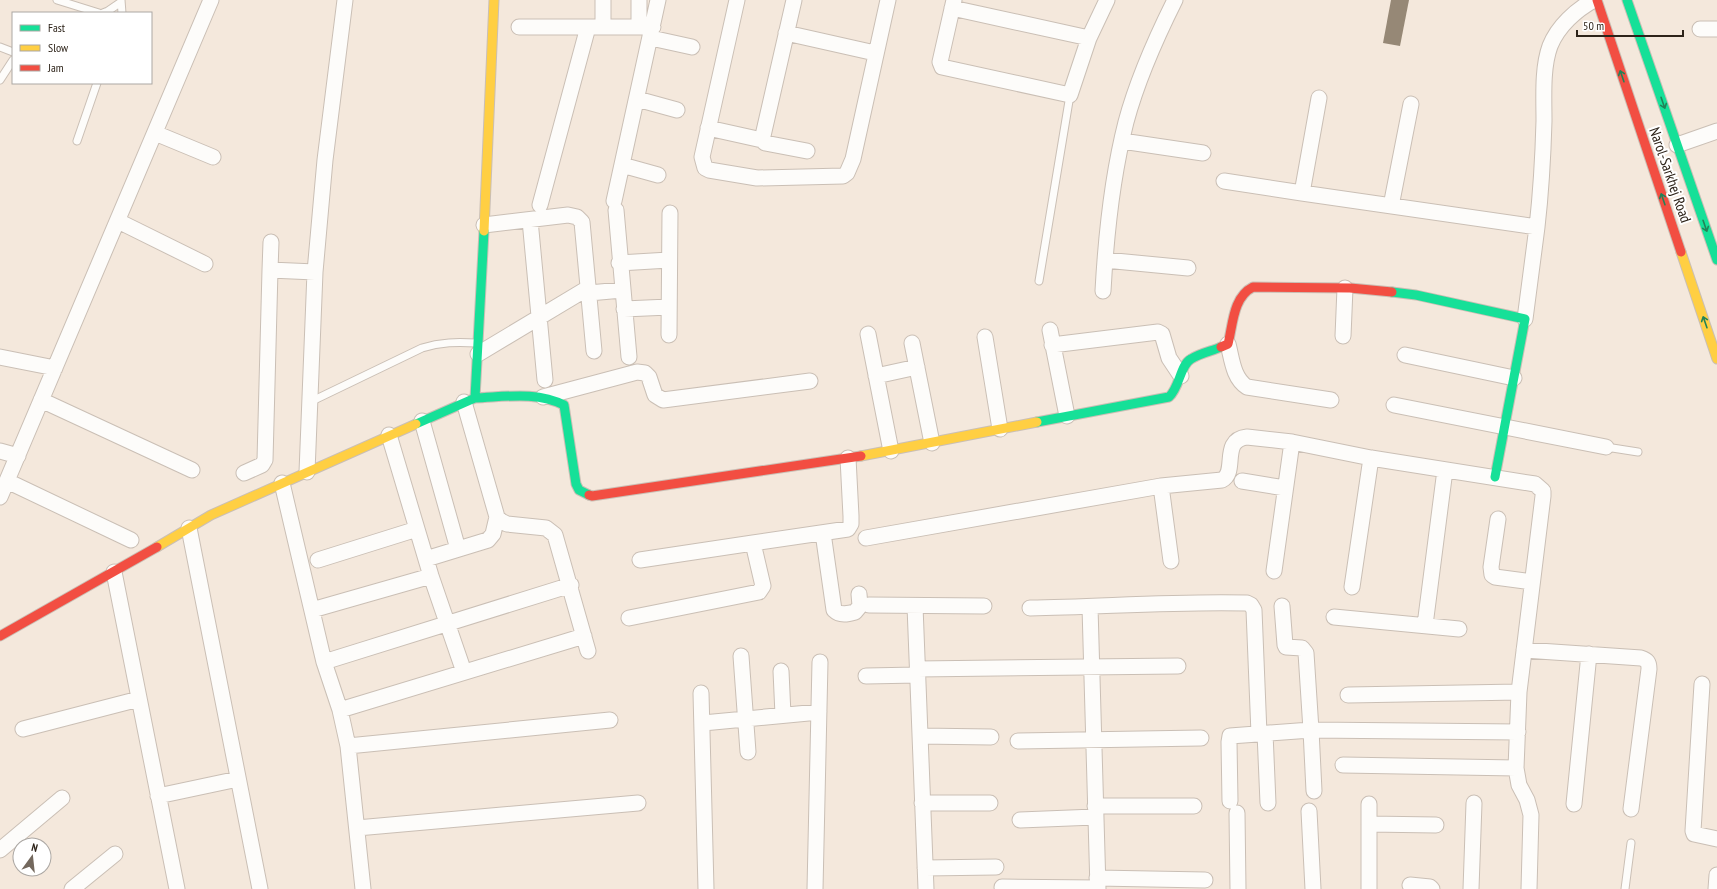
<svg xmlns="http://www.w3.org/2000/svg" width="1717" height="889" viewBox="0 0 1717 889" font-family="'PT Sans Narrow',sans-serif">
<rect width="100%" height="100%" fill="#f4e8dc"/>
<!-- building -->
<path fill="#968876" d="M1391,0h18l-9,46 -17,-3z"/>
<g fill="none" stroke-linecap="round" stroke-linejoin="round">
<!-- lane casing -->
<g stroke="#cabfb5" stroke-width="9">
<path id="lane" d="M57,0l42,13
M121,0l1,13
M103,13l5,-2 13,-9
M0,47l13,5
M0,80l13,-20
M77,141l20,-58
M1039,281l31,-186
M310,402l112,-54c19,-6 35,-6 54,-5
M1606,447l32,5
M1625,889l6,-46"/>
</g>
<!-- street casing -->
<g stroke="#cabfb5" stroke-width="17">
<path id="street" d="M639,0v27
M737,0l-35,157 3,11 4,2 48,8 86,-2 4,-3 6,-14 35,-159
M794,0l-32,140 3,3 42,8
M954,0l-14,62 2,5 128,28 19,-57 18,-38
M952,8l137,30
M519,27h134
M603,27v-27
M1700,29h17
M786,33l89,20
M651,38l41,9
M1319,98l-17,95 235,34c4,-35 6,-70 7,-106 0,-24 -2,-53 6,-75 8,-20 26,-36 44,-46
M637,99l40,11
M708,128l54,12
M155,133l58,24
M1122,141l81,12
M1677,145l40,-14
M622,165l36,10
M1224,181l78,12
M614,201l44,-201
M540,205l48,-178
M1391,206l20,-102
M616,210l13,147
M530,220l15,160
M118,221l87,43
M484,225l84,-10 9,2 5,5 12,129
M1105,260l83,8
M619,263l50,-3
M270,270l1,-28
M1103,291c3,-56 9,-114 23,-169 11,-41 30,-84 49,-122
M589,293l33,-3
M624,309l45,-2
M1525,319l12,-92
M1050,330l17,86
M868,334l23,117
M669,335l1,-122
M1343,336l2,-48
M985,337l15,92
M912,343l20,100
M1228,344c4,15 5,34 19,43l84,13
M1052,345l106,-13 4,2 7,24 12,18
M478,354l110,-66
M1405,355l109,23
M0,357l55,11
M876,376l41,-9
M543,397l94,-25 8,1 4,4 6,18 8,5 147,-19
M41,400l151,70
M464,402l33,115 4,4 6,3 39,4 9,7 33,116
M1394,405l212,42
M422,421l36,128
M389,435l42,141 33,96
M0,451l18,5
M307,472l8,-200 10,-112 20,-160
M244,473l18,-8 3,-5 5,-190 45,2
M7,481l124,59
M1242,481l43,7
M282,483l42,179 16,48 8,36 15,143
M1161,486l10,75
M0,497l211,-497
M1498,519l-7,48 1,8 3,2 37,5
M189,528l71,361
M823,533l11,77c6,6 14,4 21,2l5,-6 -1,-12
M866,538l295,-52 61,-6c16,-8 -2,-40 25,-43l45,5 79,16 164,26 8,7v5l-24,196 -3,76 3,17 8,15 4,15 -2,74
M426,559l62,-19 5,-6 4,-17
M318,560l99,-31
M640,560l113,-17
M1274,571l18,-129
M114,572l63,317
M1352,587l19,-129
M869,605l115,1
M915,606l11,283
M1090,607l8,282
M1030,608c72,-1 144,-7 217,-5l4,2 3,5 5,124
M312,610l119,-34
M1334,617l125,12
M629,618l130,-26 4,-6 -10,-43 95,-14 3,-5v-8l-3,-58
M1425,625l20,-155
M1524,650l117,8c6,2 8,4 8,11l-18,140
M741,656l7,96
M324,662l247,-77
M917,669l261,-3
M781,671l2,44
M866,676l51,-1
M1702,684l-9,147 1,3 23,5
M701,693l5,196
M1348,695l171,-3
M340,710l244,-74
M703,723l116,-11
M23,729l116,-30
M1265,733l3,70
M920,736l71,1
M1018,741l183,-3
M348,746l262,-26
M1343,765l173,3
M1314,791l-3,-61 207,2
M158,796l80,-17
M1230,801l-1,-59 1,-6 81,-6 -5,-77 -4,-5 -16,-1 -1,-2 -3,-39
M922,803h68
M1369,804v85
M1574,804l15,-150
M1095,806h99
M1309,811l4,78
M1237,813l1,76
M1020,820l75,-3
M1369,824l67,1
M357,828l281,-25
M0,850l62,-52
M925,868l71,-1
M1097,878l108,2
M1410,885l20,2 2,2
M1002,887l96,1
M72,889l43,-35
M815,889l5,-227
M1471,889l3,-86
M1716,889l1,-14"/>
</g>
<!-- fast casing -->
<g stroke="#cabfb5" stroke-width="11">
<path id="fast" d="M1627,0l90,260
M1392,292l24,3 109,24 -30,158
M475,398c29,-1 62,-7 89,7l12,79 3,6 10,5
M1037,422l132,-25c11,-10 11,-32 22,-38 9,-6 21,-8 30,-12
M416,424l59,-26 9,-167"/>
</g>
<!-- slow casing -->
<g stroke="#cabfb5" stroke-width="11">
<path id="slow" d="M484,231l10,-231
M1681,252l36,107
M861,456l176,-34
M157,547l54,-32 205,-91"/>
</g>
<!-- jam casing -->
<g stroke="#cabfb5" stroke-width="11">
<path id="jam" d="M1597,0l84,252
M1221,347l7,-3c5,-20 5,-47 25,-57l97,1 42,4
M589,495l3,1 269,-40
M0,636l157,-89"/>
</g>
<!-- lane -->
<use href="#lane" stroke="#fdfcfa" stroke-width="7"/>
<!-- street -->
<use href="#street" stroke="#fdfcfa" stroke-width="15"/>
<!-- fast -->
<use href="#fast" stroke="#16e098" stroke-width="9"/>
<!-- slow -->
<use href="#slow" stroke="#ffcf43" stroke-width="9"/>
<!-- jam -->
<use href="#jam" stroke="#f24e42" stroke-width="9"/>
</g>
<!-- one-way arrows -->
<defs><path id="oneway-shaft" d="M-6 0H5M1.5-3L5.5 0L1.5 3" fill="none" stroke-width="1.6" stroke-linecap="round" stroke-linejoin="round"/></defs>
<g stroke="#228258">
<use href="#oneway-shaft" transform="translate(1622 76) rotate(-109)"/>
<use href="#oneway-shaft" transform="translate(1663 103) rotate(71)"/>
<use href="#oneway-shaft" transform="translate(1663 199) rotate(-109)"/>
<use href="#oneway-shaft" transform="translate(1705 226) rotate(71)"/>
<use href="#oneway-shaft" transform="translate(1705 322) rotate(-109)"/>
</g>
<g text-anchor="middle" stroke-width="4" stroke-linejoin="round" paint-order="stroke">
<!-- street labels -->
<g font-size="15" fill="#2d2319" stroke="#fff">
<text transform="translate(1670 175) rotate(71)" y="5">Narol-Sarkhej Road</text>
</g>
</g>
<!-- legend -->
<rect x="12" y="12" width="140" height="72" fill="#ffffff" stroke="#aba7a3"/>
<rect x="20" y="25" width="20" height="6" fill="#16e098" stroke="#aba7a3"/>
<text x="48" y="32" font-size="12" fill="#2d2319">Fast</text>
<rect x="20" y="45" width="20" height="6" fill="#ffcf43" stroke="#aba7a3"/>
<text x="48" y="52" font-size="12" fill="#2d2319">Slow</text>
<rect x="20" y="65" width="20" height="6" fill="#f24e42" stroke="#aba7a3"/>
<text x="48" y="72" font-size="12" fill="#2d2319">Jam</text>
<!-- north arrow -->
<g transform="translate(32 857) rotate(15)"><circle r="19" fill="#ffffff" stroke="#aba7a3"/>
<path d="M0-3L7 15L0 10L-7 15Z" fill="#73685d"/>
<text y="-6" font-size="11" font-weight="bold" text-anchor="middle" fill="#2d2319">N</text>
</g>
<!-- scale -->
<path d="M1577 30v6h106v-6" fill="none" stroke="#2d2319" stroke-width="2"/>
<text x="1583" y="30" font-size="12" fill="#2d2319" stroke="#ffffff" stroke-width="3" paint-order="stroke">50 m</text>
</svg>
